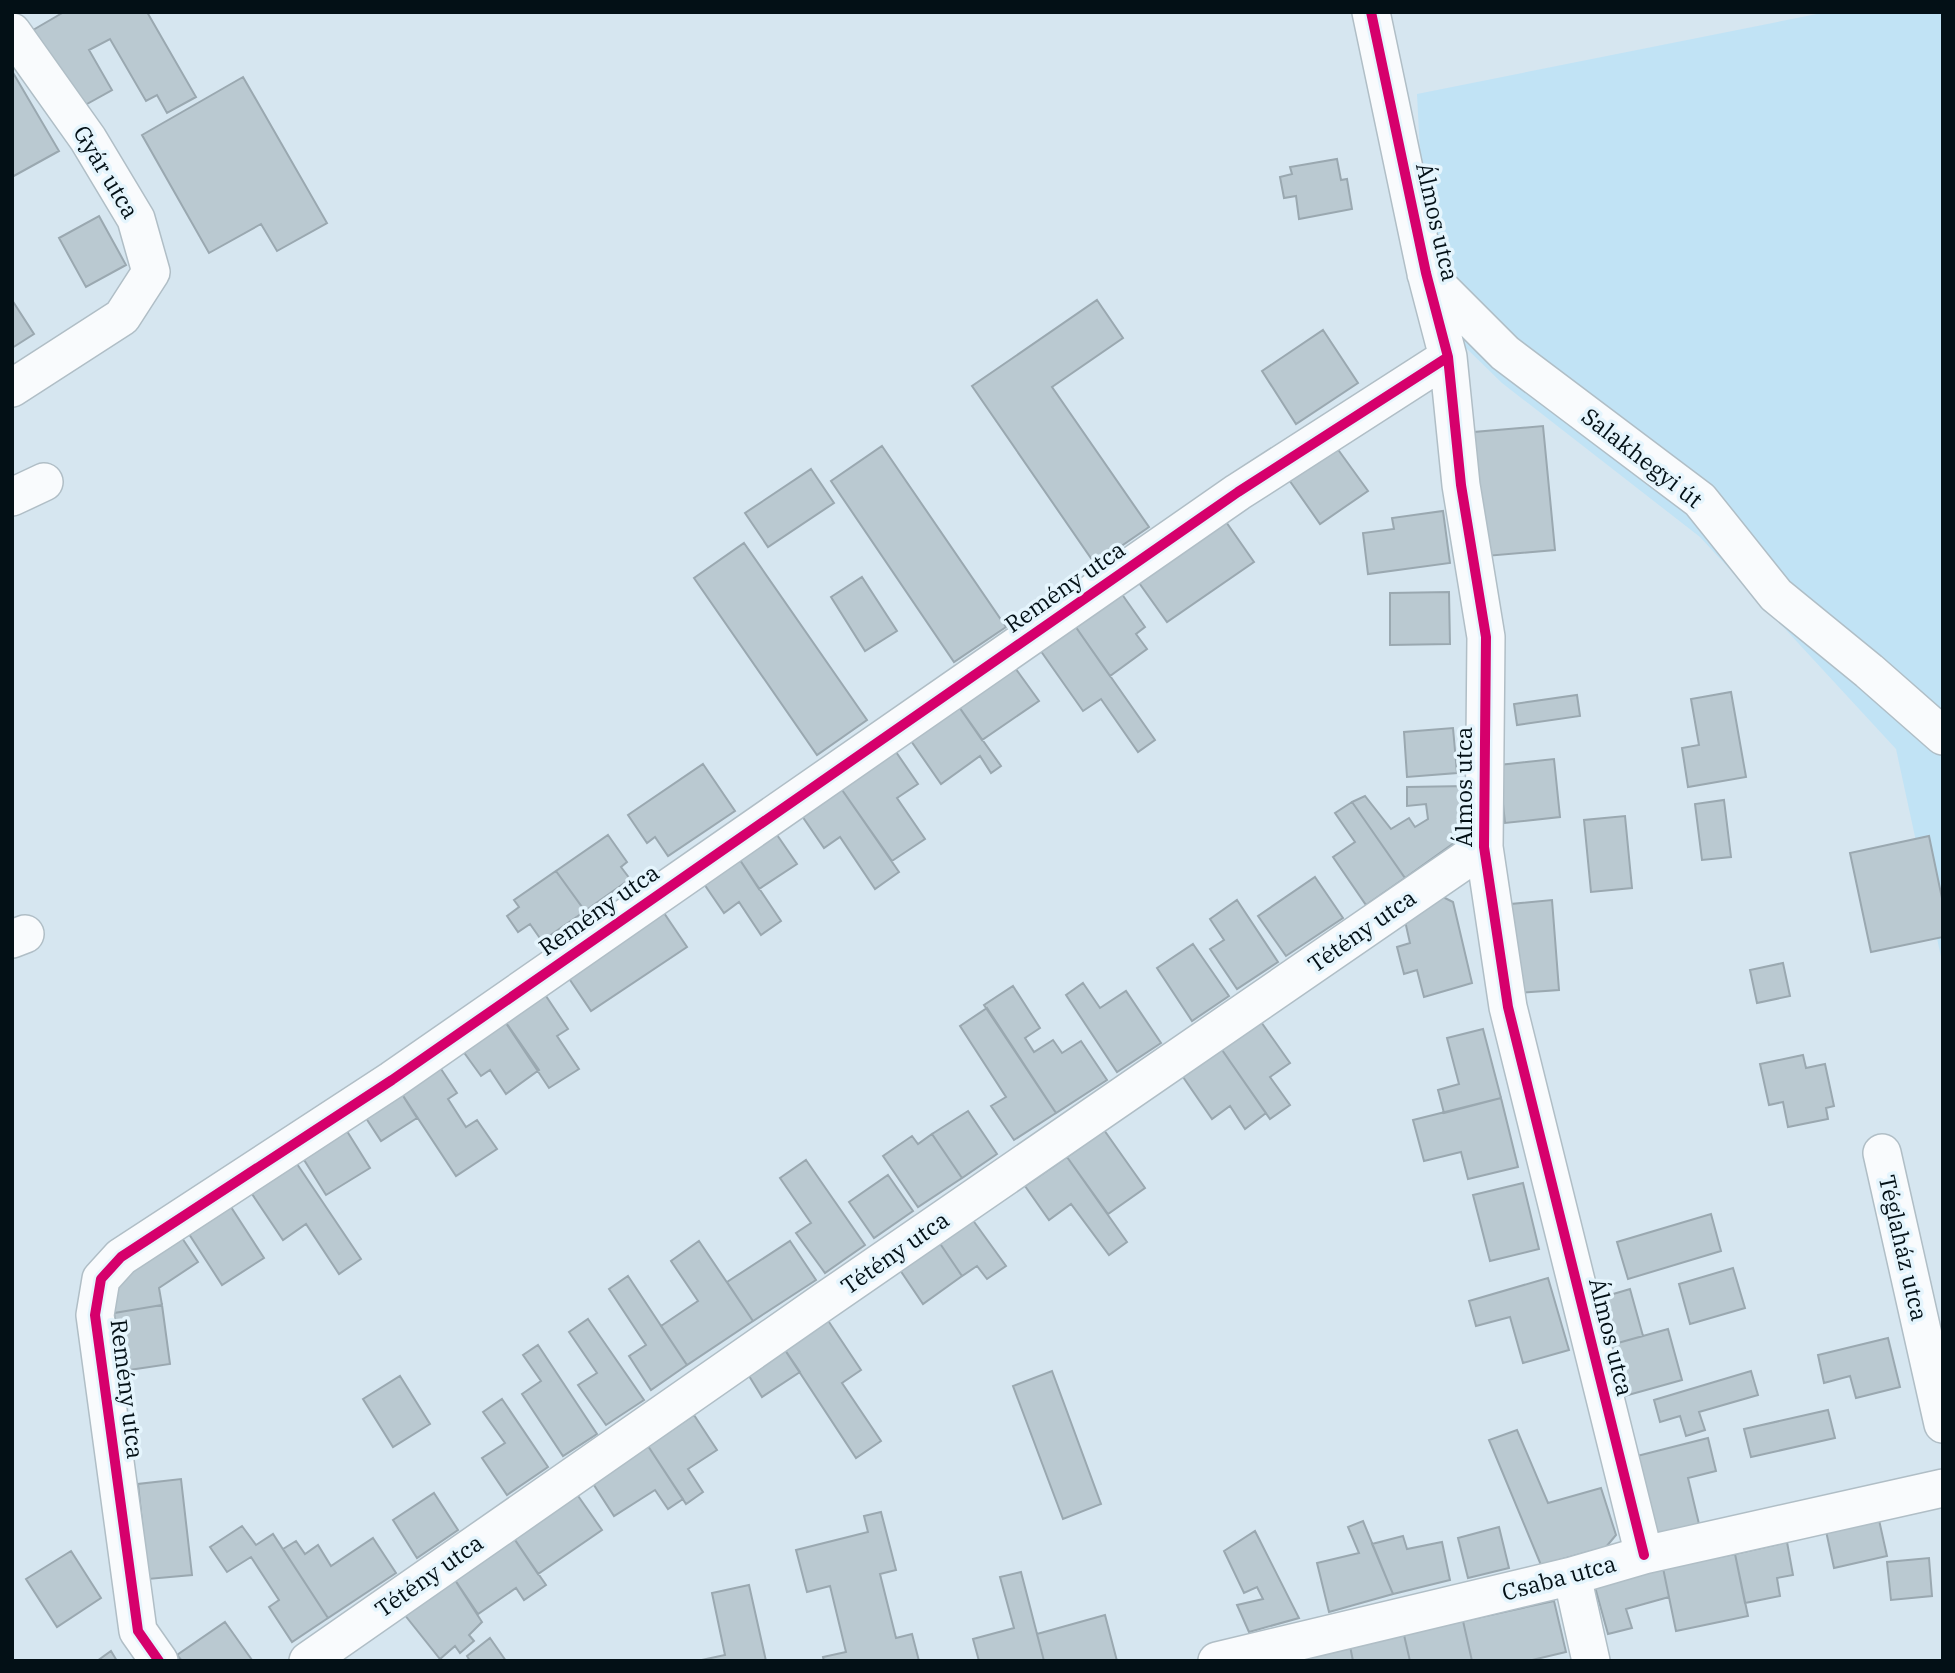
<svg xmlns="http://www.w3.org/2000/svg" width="1955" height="1673" viewBox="0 0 1955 1673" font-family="'IBM Plex Serif',serif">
<rect width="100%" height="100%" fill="#d6e6f0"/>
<!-- built -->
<path fill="#c1e3f5" d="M1827,12h116v954l-47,-217 -196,-212 -198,-154 -39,-38 -42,-173 -4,-78z"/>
<!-- building -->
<path fill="#bac9d1" stroke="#9aa8b0" stroke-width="2" d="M64,12h83l49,85 -29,16 -10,-18 -11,6 -36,-62 -21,11 23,40 -34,19 -45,-79z
M12,71l47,80 -47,26z
M243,77l84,146 -50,28 -16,-27 -52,29 -67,-118z
M1337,159l4,21 6,-1 5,30 -53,10 -3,-23 -12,2 -4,-21 12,-3 -2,-7z
M99,216l27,49 -40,22 -27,-49z
M12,300l22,34 -22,14z
M1097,300l26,38 -71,49 97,140 -54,37 -123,-178z
M1323,330l35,53 -62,41 -34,-53z
M1543,426l12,124 -69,6 -12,-124z
M1334,444l34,47 -48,33 -33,-47z
M882,446l124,181 -52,35 -123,-181z
M811,469l23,34 -66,44 -23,-34z
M1443,511l7,52 -82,11 -5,-41 31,-4 -2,-11z
M1224,519l30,43 -87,60 -30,-42z
M744,543l123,177 -50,35 -123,-177z
M862,577l35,54 -32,20 -34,-54z
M1119,590l26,37 -9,7 11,15 -37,27 -37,-53z
M1449,592l1,52 -60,1v-52z
M1073,623l82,117 -17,12 -37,-53 -18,12 -45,-64z
M1013,665l26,36 -57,39 -25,-36z
M1731,692l15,85 -58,10 -6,-39 17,-3 -8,-46z
M1577,695l3,21 -63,9 -3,-21z
M957,704l44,62 -10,7 -11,-17 -39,28 -32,-46z
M1453,728l4,45 -50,4 -3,-45z
M894,749l24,35 -21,14 28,41 -33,22 -52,-74z
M1554,759l6,58 -55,6 -6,-58z
M703,764l32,47 -67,45 -13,-19 -8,6 -19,-28z
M1467,786l2,39 -4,10 -60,43 -53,-76 13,-6 26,33 18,-11 6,9 13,-8 -2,-15 -19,2v-19z
M840,787l59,85 -24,17 -35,-52 -16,11 -24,-35z
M1724,800l7,57 -29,3 -7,-56z
M1352,802l53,76 -39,27 -33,-48 22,-15 -20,-29z
M1625,816l7,72 -41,4 -7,-72z
M775,832l22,32 -38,25 -21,-32z
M608,835l19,27 -6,5 9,12 -45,32 -29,-40z
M1929,836l14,67v34l-72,15 -21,-99z
M738,857l43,64 -20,14 -22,-33 -15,11 -22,-32z
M556,871l29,40 -43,30 -12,-17 -12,8 -11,-16 12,-9 -5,-7z
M1315,877l28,41 -57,38 -28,-40z
M1441,896l12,6 19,81 -48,14 -7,-27 -13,4 -7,-27 13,-4 -5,-22z
M1237,900l41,62 -41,27 -27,-40 14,-9 -14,-21z
M1552,900l7,90 -41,3 -7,-89z
M662,910l25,37 -96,64 -25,-37z
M1193,944l36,52 -37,25 -35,-53z
M1783,963l7,33 -33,7 -7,-33z
M1083,983l17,25 26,-17 35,52 -44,29 -51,-77z
M1013,986l27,42 -15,10 9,14 19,-12 9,13 19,-12 26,39 -51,33 -72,-108z
M542,990l26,39 -11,7 22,33 -30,19 -47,-71z
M987,1008l69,105 -42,27 -23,-34 15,-9 -46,-71z
M502,1017l37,53 -33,24 -16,-24 -9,6 -21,-29z
M1259,1019l31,44 -20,14 20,28 -20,14 -50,-72z
M1483,1029l18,69 -57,15 -6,-23 21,-6 -12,-46z
M1220,1047l46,66 -21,16 -15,-23 -18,13 -31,-45z
M1803,1055l3,13 19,-4 9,42 -8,2 2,11 -40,8 -5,-25 -14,3 -9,-41z
M437,1063l20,30 -9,6 18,28 11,-7 20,29 -41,27 -58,-88z
M398,1088l19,30 -36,23 -19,-29z
M1501,1098l17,69 -50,12 -7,-27 -37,9 -11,-41z
M968,1111l29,43 -35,24 -30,-44z
M345,1128l25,40 -44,27 -25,-40z
M1104,1130l41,58 -37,26 -41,-57z
M932,1134l30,44 -44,29 -35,-51 29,-20 6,8z
M1067,1157l60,85 -18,13 -38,-51 -22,16 -24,-34z
M806,1160l59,85 -40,28 -29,-40 15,-10 -31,-45z
M295,1161l66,98 -22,15 -33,-50 -23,16 -33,-49z
M888,1175l25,36 -39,27 -25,-36z
M1523,1183l16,66 -49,12 -17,-66z
M229,1204l35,54 -42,27 -35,-54z
M1711,1214l10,37 -93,28 -11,-37z
M972,1219l34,47 -19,13 -10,-13 -15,10 -23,-34z
M180,1235l18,27 -39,26 3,17 -48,8 -6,-31z
M699,1241l54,80 -66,44 -26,-39 37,-25 -27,-40z
M790,1241l26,39 -63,41 -26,-39z
M939,1242l23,34 -39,28 -23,-34z
M1733,1268l12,40 -55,16 -11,-40z
M628,1276l59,89 -36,25 -22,-34 17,-11 -37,-56z
M1548,1278l21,72 -46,13 -13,-46 -34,9 -7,-25z
M1630,1289l13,47 -36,10 -14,-46z
M162,1305l8,59 -48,7 -8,-58z
M588,1319l56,81 -38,25 -28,-40 19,-12 -28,-41z
M827,1319l34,51 -19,13 39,58 -25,17 -73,-111z
M1668,1329l14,51 -61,17 -14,-51z
M1888,1338l12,49 -44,11 -6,-22 -26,7 -6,-28z
M538,1345l59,89 -34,22 -41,-62 19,-13 -18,-26z
M783,1347l17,25 -38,25 -16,-26z
M1052,1371l49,133 -38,15 -50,-133z
M1751,1371l7,24 -59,17 6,18 -19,6 -6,-20 -20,6 -6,-22z
M400,1376l30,48 -37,23 -30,-48z
M502,1399l46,68 -41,28 -25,-37 23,-15 -22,-31z
M1828,1410l7,28 -84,19 -7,-28z
M694,1415l23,35 -29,19 15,23 -17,12 -38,-58z
M1517,1430l31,73 53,-15 15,47 -10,12 -65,18 -52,-125z
M1708,1438l8,33 -28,7 11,46 -42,10 -20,-78z
M648,1446l35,53 -15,10 -13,-19 -41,26 -22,-34z
M181,1479l11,96 -44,4 -10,-95z
M434,1493l24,37 -41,28 -24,-38z
M576,1493l26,37 -64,44 -25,-37z
M881,1512l15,58 -16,4 16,64 16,-4 7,27h-95l-1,-4 23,-5 -16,-66 -23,6 -11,-42 72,-18 -4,-16z
M1879,1520l8,36 -53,12 -8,-37z
M1363,1521l30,73 -64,18 -12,-49 42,-10 -11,-26z
M242,1526l14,19 17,-11 55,84 -36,24 -23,-35 10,-7 -28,-43 -24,15 -17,-25z
M1499,1527l10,41 -41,10 -10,-40z
M1255,1531l44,87 -50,14 -12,-27 26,-6 -6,-12 -13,6 -20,-42z
M1403,1536l4,13 35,-7 8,38 -57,14 -21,-50z
M513,1537l33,48 -22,15 -8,-12 -38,26 -25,-37z
M373,1538l23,35 -68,45 -45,-69 13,-8 9,13 13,-9 13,21z
M1787,1542l6,33 -16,3 3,18 -35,7 -10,-49z
M71,1551l30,47 -44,29 -31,-48z
M1735,1554l13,62 -72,15 -13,-63z
M1929,1558l3,38 -41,4 -4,-38z
M1663,1568l6,29 -43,12 6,19 -24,6 -13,-47z
M1021,1572l23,89h-65l-6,-22 41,-11 -14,-51z
M453,1577l29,45 -13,13 5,6 -14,12 -5,-7 -15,13 -36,-45z
M749,1585l17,76h-69l28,-6 -13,-62z
M1554,1601l12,51 -38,9h-56l-9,-40z
M1105,1615l12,46h-73l-7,-27z
M1463,1621l9,40h-62l-6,-26z
M225,1622l27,38 -70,1 -5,-6z
M1404,1635l6,26h-57l-3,-15z
M490,1638l16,23h-36l-3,-5z
M1350,1646l3,15h-68z
M111,1651l6,10h-20z"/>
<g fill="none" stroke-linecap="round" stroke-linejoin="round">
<!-- street casing -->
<g stroke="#b0bec6" stroke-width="40">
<path id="street" d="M1371,12l55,261 22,84 13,128 25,152 -2,210 24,160 136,548
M12,32l76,107 48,80 15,53 -29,45 -110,71
M1426,274l79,79 195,147 76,95 93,76 74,65
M12,497l32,-15
M12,939l13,-5
M1882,1153l61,271
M1572,1576l19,85
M159,1661l-21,-30 -43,-316 6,-36 20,-22 271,-177 846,-588 210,-135
M308,1661l515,-359 661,-455
M1217,1661l355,-85 72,-21 299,-67"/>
</g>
<!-- street -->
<use href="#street" stroke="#f9fbfd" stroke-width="37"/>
<!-- cycleway casing -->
<g stroke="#e5f5fd" stroke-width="15">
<path id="cycleway" d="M1371,12l55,261 22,84 13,128 25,152 -2,210 24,160 136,548
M159,1661l-21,-30 -43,-316 6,-36 20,-22 271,-177 846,-588 210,-135"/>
</g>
<!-- cycleway -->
<use href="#cycleway" stroke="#d6006c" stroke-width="10"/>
</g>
<g text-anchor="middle" stroke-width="7" stroke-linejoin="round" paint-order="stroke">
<!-- street labels -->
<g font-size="23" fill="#031016" stroke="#e5f5fd">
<text transform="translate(106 172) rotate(59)" y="8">Gyár utca</text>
<text transform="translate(1437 222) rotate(77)" y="8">Álmos utca</text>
<text transform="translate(1642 458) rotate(38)" y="8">Salakhegyi út</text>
<text transform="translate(1065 587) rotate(-35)" y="8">Remény utca</text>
<text transform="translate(1464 787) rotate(-90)" y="8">Álmos utca</text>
<text transform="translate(599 910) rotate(-35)" y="8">Remény utca</text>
<text transform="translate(1362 931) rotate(-35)" y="8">Tétény utca</text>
<text transform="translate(1903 1248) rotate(77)" y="8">Téglaház utca</text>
<text transform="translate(895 1253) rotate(-35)" y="8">Tétény utca</text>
<text transform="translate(1611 1337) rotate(76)" y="8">Álmos utca</text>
<text transform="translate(127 1389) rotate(83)" y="8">Remény utca</text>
<text transform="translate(429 1576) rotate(-35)" y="8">Tétény utca</text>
<text transform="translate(1559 1578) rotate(-15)" y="8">Csaba utca</text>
</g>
</g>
<!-- border -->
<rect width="1955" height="1673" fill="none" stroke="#031016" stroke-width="28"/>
</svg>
